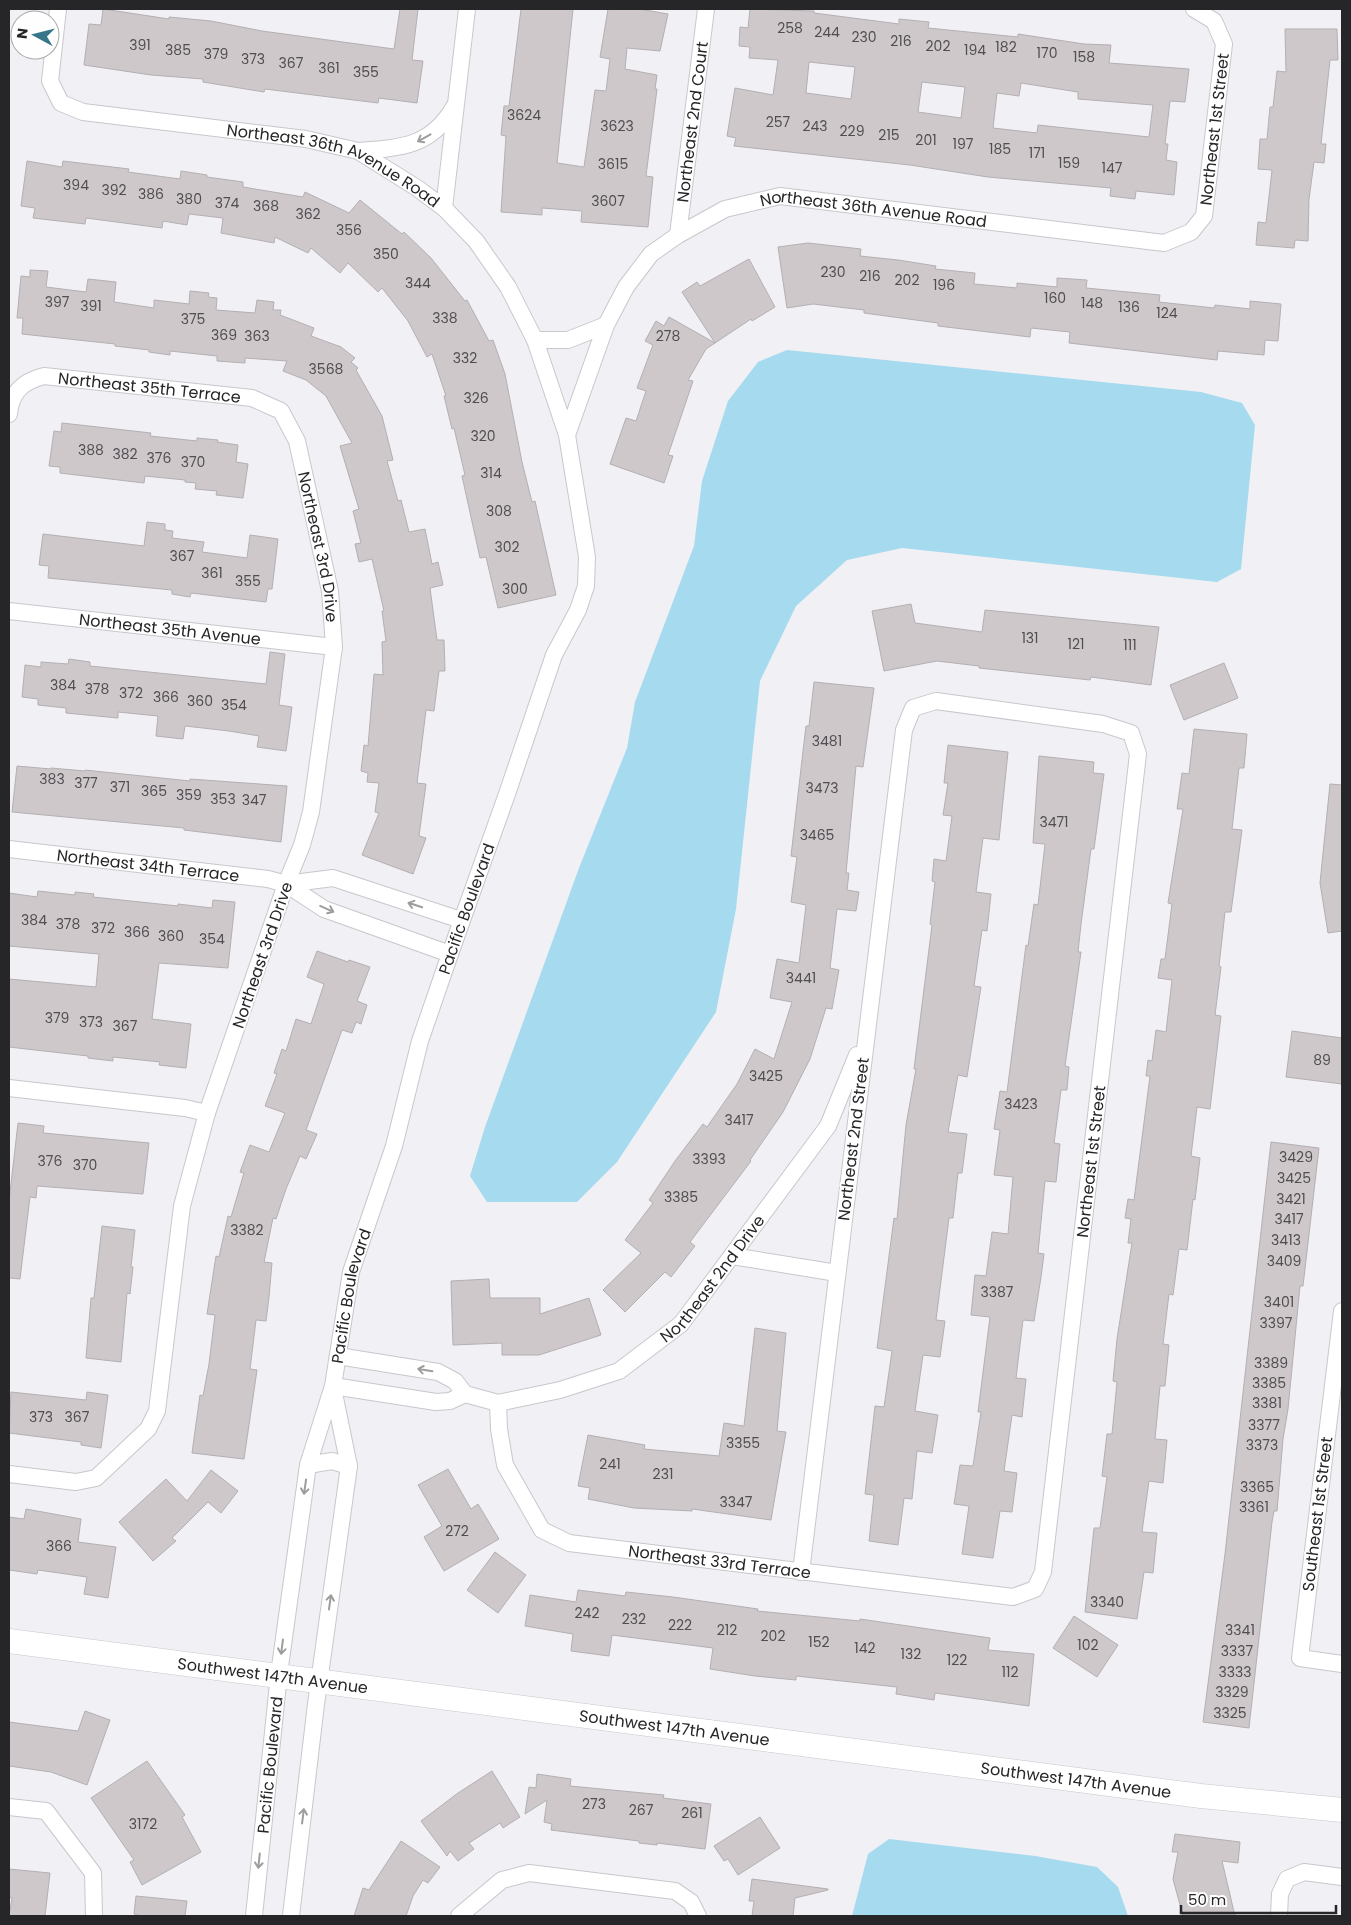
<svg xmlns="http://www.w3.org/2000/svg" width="1351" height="1925" viewBox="0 0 1351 1925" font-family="Poppins,sans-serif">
<rect width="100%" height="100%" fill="#f0f0f5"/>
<!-- water -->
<path fill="#a5daef" d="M787,350l414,42 41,11 13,22 -14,144 -24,13 -315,-34 -55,12 -51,46 -36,75 -24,228 -20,103 -99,150 -40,40h-90l-17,-26 15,-49 94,-259 48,-120 8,-46 59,-156 8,-65 26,-80 30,-39z
M889,1839l146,17 62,11 21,20 10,29h-276l16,-62z"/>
<!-- building -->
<path fill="#cec8cb" stroke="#b4afb2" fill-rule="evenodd" d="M103,9l66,10v-2l42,4 51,10 132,18 6,-40h18l-6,51 11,1 -6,42 -38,-5 -1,5 -113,-14 -1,3 -61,-10v-3l-52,-4 -67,-10 5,-41 12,1z
M521,9h52l-16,154 27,4 11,-77 11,1 4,-32 -10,-2 8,-48h31l29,5 -8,37 -33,-3 -2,21 32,6 -2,14h2l-11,87 7,1 -5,50 -67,-5 1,-11 -40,-3v7l-41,-3 5,-76 -5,-1 3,-29h5z
M750,9l64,2v2l85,11v-5l30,3 -1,6 90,9v-3l66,10 27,1 -2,18 80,6 -4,33 -15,-1 -5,43h3l-2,16 11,2 -3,33 -38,-4 -1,8 -25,-3 1,-8 -123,-11 -78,-12 -176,-19 2,-8 -9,-2 8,-48 38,7 5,-35 -29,-2 1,-11 -11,-1 1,-19 8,1zM809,62l46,5 -4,32 -45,-6zM922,82l43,5 -4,31 -43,-6zM1021,83l57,9v7l75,6 -4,32 -111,-12 -1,8 -44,-5 4,-35 22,3z
M1285,29h52l1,31h-8l-9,84h5l-2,19 -10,-1 -5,37 -1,42 -13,-1 -1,8 -38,-3 2,-23 8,1 6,-53 -14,-1 2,-30h7l3,-32h3l4,-36 9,1z
M27,161l35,6 1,-6 66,8 -1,3 52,7 1,-8 26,4v2l36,5v5l60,10 2,-5 44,21 11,-13 42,34 2,-2 27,26 34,43 2,-1 22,41 4,-1 12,34 17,88 10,40 3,-1 21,94 -58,13 -12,-51 -6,1 -18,-82 3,-1 -11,-47 -2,1 -8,-33h2l-14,-42 -5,3 -19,-36 -26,-33 -4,4 -30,-29 -8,10 -29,-25 -3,5 -33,-16 -1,6 -53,-10 2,-15 -34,-4 -2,11 -24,-4 -1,7 -76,-10 -1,6 -52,-6 2,-10 -14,-2z
M808,243l53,6 -1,7 38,4 38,6 -1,3 40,4 -1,11 43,4v-5l40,4v-9l30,2 -1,8 74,7 -1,7 55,6 1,-3 35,4v-8l31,3 -3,37 -13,-1 -1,15 -46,-4 -1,9 -148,-17 1,-11 -39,-4 -1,9 -92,-11v-3l-74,-10v-3l-51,-6 -26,4 -9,-61z
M749,259l26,48 -23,14 -1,-2 -36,24 -33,-51 15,-10 3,4z
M30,270l18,1 -2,16 40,5 2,-13 28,3 -2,20 40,6v-8l35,4 1,-13 19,2 -1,4 9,1 -1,12 39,3 2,-13 17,2 -1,8h8l-1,5 34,13 -3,8 30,11 14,11 -4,4 7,6 -2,2 26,46 11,44 -6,1 11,40 3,-1 8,32 16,-3 7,35 6,-2 5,23 -13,3 7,52h7l1,31h-6l-5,40 -8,-1 -9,73 9,1 -7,52 7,2 -13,36 -51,-19 17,-42 -4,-1 4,-29 -12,-1 1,-9 -7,-2 3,-26 4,1 6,-72 9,1 -1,-33 4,-1 -4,-30h2l-12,-52 -13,3 -4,-18 6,-1 -8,-32 6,-2 -19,-63 12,-3 -26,-47 -20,-16 -23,-9 4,-10 -42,-3v5l-28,-2v-5l-47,-5v4l-21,-3v-2l-34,-4v-2l-93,-10 1,-16h-6l4,-42 9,1z
M669,317l46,26 -9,6 -18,31 5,1 -25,74 5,1 -9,27 -54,-19 16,-46 10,3 10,-30 -9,-3 16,-43 -8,-4 11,-20 8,5z
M62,423l89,10 -1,3 47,5v-3l21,2 -1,2 21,3 -2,17 12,2 -5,34 -27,-3 1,-4 -22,-2 1,-6 -11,-1v-2l-40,-4 -1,7 -84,-10v-6l-11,-1 5,-35 7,1z
M147,522l18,2v6l8,1 -1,7 32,4 -2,10 45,6 3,-23 28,4 -6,50h-4l-2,13 -75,-9 -1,4 -18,-3v-4l-124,-12 1,-12 -10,-1 4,-31 101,12z
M911,604l4,19 67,9 3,-22 174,17 -8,58 -60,-8 -1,3 -111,-12v-2l-42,-5 -53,10 -12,-60z
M270,652l15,2 -6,51 13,2 -6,44 -29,-4 2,-11 -30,-5 -44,-5 -2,13 -27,-3 2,-20 -40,-4v6l-52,-5v-5l-28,-3v-6l-16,-2 3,-32 16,2v-5l27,2 1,-5 21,3v4l176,18z
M1224,663l14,35 -54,22 -14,-35z
M814,682l60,6 -11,79 -7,-1 -10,107h3l-2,17 12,2 -3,19 -19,-2 -7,59 9,2 -7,39 -6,-1 -16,51 -27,53 -33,48 1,1 -61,81 5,4 -24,31 -6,-5 -40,40 -22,-22 38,-37 -16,-13 28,-37 -4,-3 26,-39 28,-37 4,3 30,-43 18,-35 19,10 18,-57 -22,-4 7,-39 22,4 7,-58 -15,-3 6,-45 -6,-1 12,-105 3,-25h3z
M1194,729l53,5 -3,34h-5l-7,61 10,1 -11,82h-6l-6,54 2,1 -6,48 6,1 -11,93 -13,-2 -6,49 9,2 -5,42 -2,-1 -6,51 -8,-1 -6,46 -4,-1 -6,50 6,1 -4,41h-5l-5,53 12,1 -4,43 -14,-2 -7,51 15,1 -4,40 -9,-1 -7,47 -52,-7 9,-84h6l7,-51 -5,-1 5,-42h5l5,-52 -4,-1 4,-42 15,-96h-4l3,-24 -6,-1 3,-19 6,1 16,-124h-4l2,-16 4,1 4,-31 10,2 6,-52 -14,-2 3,-19h4l7,-55 -4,-1 15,-94h-6l5,-36 7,1z
M948,745l60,7 -9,88 -16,-2 -7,54 15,2 -4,37 -5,-1 -8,56 7,1 -14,90 -9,-2 -10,57 19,2 -5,39h-4l-5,45h-4l-13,102 9,1 -5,36 -17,-2 -8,56 23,4 -6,38 -15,-2 -5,48 -8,-1 -6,47 -29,-4 5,-46 -9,-1 10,-88 9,1 8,-56 -15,-3 17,-130 3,1 9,-94 10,-56h-2l18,-144 -2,-1 5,-42 -3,-1 2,-22 12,2 6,-45 -9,-1 5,-32h-4z
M1039,756l55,6 -1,11 11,1 -10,75h-3l-10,75 -3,28h3l-16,114 4,1 -2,23h-6l-7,53 6,1 -4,38 -11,-1 -7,72 6,1 -3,23 -7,44 -11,-1 -7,58 10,1 -4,38 -10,-2 -8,56 13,2 -5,39 -12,-1 -7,47 -31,-4 7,-48 -15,-2 6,-39 13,1 8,-54h-3l12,-95 -19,-2 4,-40 11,1 6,-44 16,2 5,-57 -19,-2 6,-45 -6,-1 6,-38 7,1 19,-147 2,1 6,-42 4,1 7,-61 -12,-1z
M17,766l34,3v-1l34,3v-1l105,11v-2l97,7 -6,56 -97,-12v-2l-172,-16z
M1330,784l12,1v146l-14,2 -8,-50z
M38,891l37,4v-3l19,2 -1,3 85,9v-2l34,4 1,-8 22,2 -7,66 -69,-5 -7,56 39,5 -5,44 -27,-3 1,-3 -47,-5v4l-25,-3v-2l-79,-9v-68l87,8 3,-33 -90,-8v-53l28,4z
M317,951l31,11 1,-2 21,7 -13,34 10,4 -6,19 -5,-2 -4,11 -10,-3 -36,100 11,4 -11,25 -6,-3 -14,33 -10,30 -3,-1 -9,44 8,1 -3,34 -3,24 -10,-1 -6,49 7,1 -13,89 -52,-6 8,-58 3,1 6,-32 6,-49 -8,-1 9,-58 3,1 9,-41 3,1 13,-44 -4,-1 10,-27 19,7 16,-39 -20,-7 12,-32 -3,-1 8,-24 4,2 10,-32 15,5 13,-40 -17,-7z
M1292,1031l50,7v46l-56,-7z
M18,1123l26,3 -1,7 106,10 -6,51 -106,-8 -1,12 -6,-1 -10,82 -11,-1v-77z
M1271,1142l48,6 -16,138h-3l-12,123 -5,30 -6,72h-3l-2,11 -23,206 -46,-6 22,-168z
M102,1226l33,4 -4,37h2l-3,27 -3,-1 -6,69 -35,-4 5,-60h3z
M489,1279l1,19h50v16l49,-16 12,37 -62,20h-37v-12l-49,2 -2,-64z
M755,1328l31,5 -9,98 9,1 -15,88 -79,-11v2l-58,-3 -46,-9 2,-11 -12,-2 10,-51 57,10 -1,4 75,7 5,-33 20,3z
M11,1392l75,8 1,-8 21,3 -7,53 -20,-3v-3l-72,-9z
M448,1469l23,40 7,-5 21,35 -55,32 -20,-34 18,-11 -24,-41z
M211,1470l27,21 -17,22 -13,-11 -36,36 4,3 -23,20 -34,-39 47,-43 21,22z
M26,1509l55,10 -3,23 38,5 -8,51 -24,-4 3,-17 -49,-7 -1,4 -28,-4v-53l15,2z
M495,1552l31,23 -28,38 -31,-23z
M578,1590l47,6 1,-4 47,5 85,12 -1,2 103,10v-2l130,19 -2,12 46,4 -5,52 -94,-13 -1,7 -38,-6 1,-7 -101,-11v4l-41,-4 -45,-7 3,-21 -101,-13 -3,21 -38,-5 2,-17 -48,-8 5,-31 46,7z
M1074,1616l44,29 -21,32 -44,-29z
M85,1711l25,9 -23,65 -36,-13 -42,-6v-44l69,9z
M147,1761l38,54 -3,2 19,35 -59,33 -12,-23 4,-2 -43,-62z
M492,1771l28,46 -17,11 -3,-5 -31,20 5,6 -16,12 -8,-10 -3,5 -26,-35 37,-28z
M537,1774l34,5 -1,7 94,9 -1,3 48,6 -6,45 -48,-6v2l-18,-2v-2l-88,-11 1,-6 -8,-2 3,-22 -22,14 4,-27 7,1z
M760,1817l20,31 -42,27 -10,-16 -4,2 -10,-15z
M1175,1834l65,8 -2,21 -16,-2 13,55h-52l-10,-37 5,-27h-6z
M401,1841l39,26 -12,16 -5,-3 -10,16 -7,20h-52l9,-28 6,2z
M9,1869l41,4 -5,43h-36l3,-18 -3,-1z
M752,1879l76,10v1l-33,8 -2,18h-41l2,-15h-5z
M136,1896l51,5 -2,15h-44l-7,-2z"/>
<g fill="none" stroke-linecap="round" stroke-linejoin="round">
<!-- street casing -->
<g stroke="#c8c7cc" stroke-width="18">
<g id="street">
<path id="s1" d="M58,9l-8,72 11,22 22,9 223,27 52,12 59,37 27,20 32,33 32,46 27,53 32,95 39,-110 20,-38 25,-33 27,-19 47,-26 55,-13 384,47 27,-11 13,-16 20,-172 -10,-23 -20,-12"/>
<path d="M358,151c42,-3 73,-4 96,-44"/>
<path d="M444,208l23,-199"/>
<path id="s2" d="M678,235l28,-226"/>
<path d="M535,340h33l38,-15"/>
<path id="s3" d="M9,414c2,-23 15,-33 35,-38l208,22 29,13 16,30 33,150 4,56 -23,165 -9,33 -16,39 -79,229 -25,93 -25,205 -9,18 -52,49 -20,4 -67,-8"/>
<path id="s4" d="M9,611l325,36"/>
<path id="s5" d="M9,849l259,30 18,5 38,25 126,45"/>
<path d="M286,884l47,-6 128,42"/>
<path d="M9,1088l176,20 22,5"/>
<path d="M732,1256l105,17"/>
<path d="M1342,1311l-42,347 42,6"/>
<path id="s6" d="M338,1356l100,16 17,9 10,13 33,9 62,-13 59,-19 62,-47 147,-198 29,-71"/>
<path d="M333,1386l103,16 14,-1 15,-7"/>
<path id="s7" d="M498,1403l1,26 6,36 37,65 27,13 444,54 22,-8 8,-17 95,-818 -7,-21 -28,-9 -167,-23 -23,7 -9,22 -103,842"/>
<path d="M308,1465l24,-4 17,5"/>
<path d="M9,1807l37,4 47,62 1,43"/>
<path id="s8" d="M254,1916l25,-242 29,-209 25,-79 18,-114 43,-126 26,-105 30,-87 57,-160 47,-139 24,-45 8,-24 1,-29 -20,-122"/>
<path d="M291,1916l25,-212 33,-238 -16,-78"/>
<path d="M459,1916l43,-36 27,-7 146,18 16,11 7,14"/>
<path d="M1279,1916l1,-22 7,-15 17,-7 38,5"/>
</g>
</g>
<!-- secondary casing -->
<g stroke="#c8c7cc" stroke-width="25">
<g id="secondary">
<path id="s9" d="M9,1641l1192,155 141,14"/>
</g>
</g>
<!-- street -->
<use href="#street" stroke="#fff" stroke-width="16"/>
<!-- secondary -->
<use href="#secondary" stroke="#fff" stroke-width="24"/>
</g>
<!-- one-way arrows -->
<defs><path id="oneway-shaft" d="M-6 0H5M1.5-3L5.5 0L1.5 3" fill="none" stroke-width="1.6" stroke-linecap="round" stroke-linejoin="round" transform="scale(1.25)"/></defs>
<g stroke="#9d9d9e">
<use href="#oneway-shaft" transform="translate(424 138) rotate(151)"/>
<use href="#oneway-shaft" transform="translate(415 905) rotate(-162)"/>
<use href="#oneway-shaft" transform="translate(327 909) rotate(24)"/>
<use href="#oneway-shaft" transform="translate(425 1370) rotate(-171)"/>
<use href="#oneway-shaft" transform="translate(305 1487) rotate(98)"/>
<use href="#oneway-shaft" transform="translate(330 1602) rotate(-82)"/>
<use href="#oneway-shaft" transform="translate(282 1647) rotate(97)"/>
<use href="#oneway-shaft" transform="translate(303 1816) rotate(-83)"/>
<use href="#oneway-shaft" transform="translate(259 1861) rotate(96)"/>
</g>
<g text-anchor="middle" stroke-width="4" stroke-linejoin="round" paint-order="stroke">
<!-- number labels -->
<g font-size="14" fill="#504e51">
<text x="790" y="33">258</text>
<text x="827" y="37">244</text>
<text x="864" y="42">230</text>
<text x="901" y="46">216</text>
<text x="140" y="50">391</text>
<text x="938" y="51">202</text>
<text x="1006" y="52">182</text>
<text x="178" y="55">385</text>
<text x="975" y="55">194</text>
<text x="1047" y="58">170</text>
<text x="216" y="59">379</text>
<text x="1084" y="62">158</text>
<text x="253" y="64">373</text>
<text x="291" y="68">367</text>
<text x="329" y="73">361</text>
<text x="366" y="77">355</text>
<text x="524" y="120">3624</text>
<text x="778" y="127">257</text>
<text x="617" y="131">3623</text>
<text x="815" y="131">243</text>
<text x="852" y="136">229</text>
<text x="889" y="140">215</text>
<text x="926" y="145">201</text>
<text x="963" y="149">197</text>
<text x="1000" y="154">185</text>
<text x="1037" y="158">171</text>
<text x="1069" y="168">159</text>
<text x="613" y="169">3615</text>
<text x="1112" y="173">147</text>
<text x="76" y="190">394</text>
<text x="114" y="195">392</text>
<text x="151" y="199">386</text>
<text x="189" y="204">380</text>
<text x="608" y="206">3607</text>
<text x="227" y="208">374</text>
<text x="266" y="211">368</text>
<text x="308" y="219">362</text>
<text x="349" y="235">356</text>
<text x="386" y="259">350</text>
<text x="833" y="277">230</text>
<text x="870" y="281">216</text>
<text x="907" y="285">202</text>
<text x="418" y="288">344</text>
<text x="944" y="290">196</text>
<text x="1055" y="303">160</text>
<text x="57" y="307">397</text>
<text x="1092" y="308">148</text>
<text x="91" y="311">391</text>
<text x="1129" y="312">136</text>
<text x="1167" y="318">124</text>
<text x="445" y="323">338</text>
<text x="193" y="324">375</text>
<text x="224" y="340">369</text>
<text x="257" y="341">363</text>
<text x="668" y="341">278</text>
<text x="465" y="363">332</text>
<text x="326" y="374">3568</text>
<text x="476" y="403">326</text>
<text x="483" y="441">320</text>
<text x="91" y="455">388</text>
<text x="125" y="459">382</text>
<text x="159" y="463">376</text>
<text x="193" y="467">370</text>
<text x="491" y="478">314</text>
<text x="499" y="516">308</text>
<text x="507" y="552">302</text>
<text x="182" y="561">367</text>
<text x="212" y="578">361</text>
<text x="248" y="586">355</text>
<text x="515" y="594">300</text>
<text x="1030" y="643">131</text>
<text x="1076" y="649">121</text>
<text x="1130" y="650">111</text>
<text x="63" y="690">384</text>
<text x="97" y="694">378</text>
<text x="131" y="698">372</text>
<text x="166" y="702">366</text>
<text x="200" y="706">360</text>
<text x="234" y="710">354</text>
<text x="827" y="746">3481</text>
<text x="52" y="784">383</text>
<text x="86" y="788">377</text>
<text x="120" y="792">371</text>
<text x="822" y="793">3473</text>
<text x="154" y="796">365</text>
<text x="189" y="800">359</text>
<text x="223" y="804">353</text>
<text x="254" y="805">347</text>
<text x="1054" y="827">3471</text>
<text x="817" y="840">3465</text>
<text x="34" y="925">384</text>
<text x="68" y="929">378</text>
<text x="103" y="933">372</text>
<text x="137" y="937">366</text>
<text x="171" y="941">360</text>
<text x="212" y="944">354</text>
<text x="801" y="983">3441</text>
<text x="57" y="1023">379</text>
<text x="91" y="1027">373</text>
<text x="125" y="1031">367</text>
<text x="1322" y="1065">89</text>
<text x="766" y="1081">3425</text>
<text x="1021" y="1109">3423</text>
<text x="739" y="1125">3417</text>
<text x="1296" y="1162">3429</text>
<text x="709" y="1164">3393</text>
<text x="50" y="1166">376</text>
<text x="85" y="1170">370</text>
<text x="1294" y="1183">3425</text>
<text x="681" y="1202">3385</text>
<text x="1291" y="1204">3421</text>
<text x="1289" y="1224">3417</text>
<text x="247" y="1235">3382</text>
<text x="1286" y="1245">3413</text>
<text x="1284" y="1266">3409</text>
<text x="997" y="1297">3387</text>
<text x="1279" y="1307">3401</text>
<text x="1276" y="1328">3397</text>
<text x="1271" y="1368">3389</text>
<text x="1269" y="1388">3385</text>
<text x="1267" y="1408">3381</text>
<text x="41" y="1422">373</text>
<text x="77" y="1422">367</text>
<text x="1264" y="1430">3377</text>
<text x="743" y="1448">3355</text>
<text x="1262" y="1450">3373</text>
<text x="610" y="1469">241</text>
<text x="663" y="1479">231</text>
<text x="1257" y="1492">3365</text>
<text x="736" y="1507">3347</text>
<text x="1254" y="1512">3361</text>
<text x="457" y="1536">272</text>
<text x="59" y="1551">366</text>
<text x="1107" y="1607">3340</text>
<text x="587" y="1618">242</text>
<text x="634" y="1624">232</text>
<text x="680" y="1630">222</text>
<text x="727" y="1635">212</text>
<text x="1240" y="1635">3341</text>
<text x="773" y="1641">202</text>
<text x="819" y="1647">152</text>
<text x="1088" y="1650">102</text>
<text x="865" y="1653">142</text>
<text x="1237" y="1656">3337</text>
<text x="911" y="1659">132</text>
<text x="957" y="1665">122</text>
<text x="1010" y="1677">112</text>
<text x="1235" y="1677">3333</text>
<text x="1232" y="1697">3329</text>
<text x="1230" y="1718">3325</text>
<text x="594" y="1809">273</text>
<text x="641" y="1815">267</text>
<text x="692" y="1818">261</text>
<text x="143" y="1829">3172</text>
</g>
<!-- street labels -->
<g font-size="16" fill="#262628" stroke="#fefeff">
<text dy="6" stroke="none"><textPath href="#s2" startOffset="114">Northeast 2nd Court</textPath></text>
<text dy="6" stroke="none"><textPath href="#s1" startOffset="1632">Northeast 1st Street</textPath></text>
<text dy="6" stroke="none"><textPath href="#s1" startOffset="380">Northeast 36th Avenue Road</textPath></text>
<text dy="6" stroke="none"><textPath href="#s1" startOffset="1202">Northeast 36th Avenue Road</textPath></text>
<text dy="6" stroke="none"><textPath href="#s3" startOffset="162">Northeast 35th Terrace</textPath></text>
<text dy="6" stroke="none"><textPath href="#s3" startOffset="439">Northeast 3rd Drive</textPath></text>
<text dy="6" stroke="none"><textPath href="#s4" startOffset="162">Northeast 35th Avenue</textPath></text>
<text dy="6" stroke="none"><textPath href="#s5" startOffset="140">Northeast 34th Terrace</textPath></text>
<text dy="6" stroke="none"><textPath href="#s8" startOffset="1034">Pacific Boulevard</textPath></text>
<text transform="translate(262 955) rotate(-71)" y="6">Northeast 3rd Drive</text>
<text transform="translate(853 1139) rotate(-83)" y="6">Northeast 2nd Street</text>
<text dy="6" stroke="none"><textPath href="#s7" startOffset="1070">Northeast 1st Street</textPath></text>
<text dy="6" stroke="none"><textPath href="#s6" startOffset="429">Northeast 2nd Drive</textPath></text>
<text dy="6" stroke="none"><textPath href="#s8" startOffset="629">Pacific Boulevard</textPath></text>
<text transform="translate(1317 1514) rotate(-83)" y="6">Southeast 1st Street</text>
<text dy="6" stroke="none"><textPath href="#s7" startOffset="319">Northeast 33rd Terrace</textPath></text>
<text dy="6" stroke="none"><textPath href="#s9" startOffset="266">Southwest 147th Avenue</textPath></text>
<text dy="6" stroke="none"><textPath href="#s9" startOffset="671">Southwest 147th Avenue</textPath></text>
<text dy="6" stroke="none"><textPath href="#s8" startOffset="152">Pacific Boulevard</textPath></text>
<text dy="6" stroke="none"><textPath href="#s9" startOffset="1076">Southwest 147th Avenue</textPath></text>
</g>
</g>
<!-- border -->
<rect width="1351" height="1925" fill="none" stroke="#262628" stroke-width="20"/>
<!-- north arrow -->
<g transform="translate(35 35) rotate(277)"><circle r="24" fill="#fefeff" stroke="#a8a8a9"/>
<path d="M0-4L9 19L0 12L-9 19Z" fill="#36758a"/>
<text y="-8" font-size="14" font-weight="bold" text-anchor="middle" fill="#262628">N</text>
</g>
<!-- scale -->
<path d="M1181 1905v8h155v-8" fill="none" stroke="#262628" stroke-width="2.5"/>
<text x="1188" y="1905" font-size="15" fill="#262628" stroke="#fefeff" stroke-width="4" paint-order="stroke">50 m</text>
</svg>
